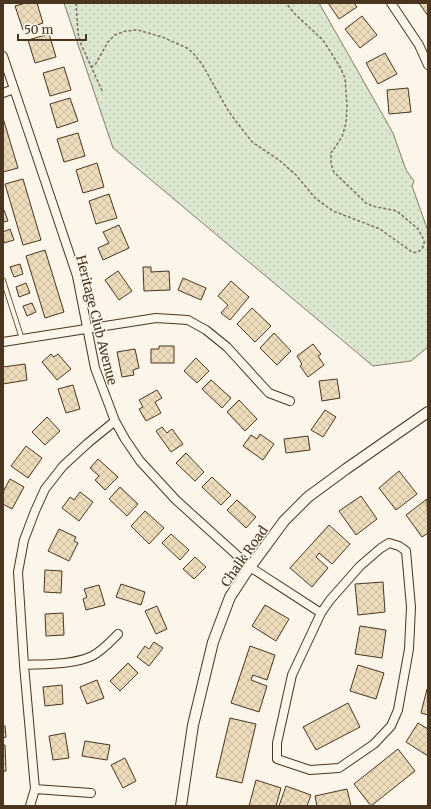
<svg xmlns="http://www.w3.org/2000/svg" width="431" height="809" viewBox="0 0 431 809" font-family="Merriweather,serif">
<defs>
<pattern id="grass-dots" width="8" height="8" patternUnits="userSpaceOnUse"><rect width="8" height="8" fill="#dce7d0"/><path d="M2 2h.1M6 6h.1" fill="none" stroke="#bec7b2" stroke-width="1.8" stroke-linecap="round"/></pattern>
<pattern id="building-cross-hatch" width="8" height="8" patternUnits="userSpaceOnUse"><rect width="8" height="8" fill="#ecdcbc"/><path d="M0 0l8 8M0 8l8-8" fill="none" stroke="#ccbda1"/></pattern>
</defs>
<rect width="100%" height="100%" fill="#fbf6e9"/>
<!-- grass -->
<path fill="url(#grass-dots)" stroke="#887966" d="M64,3h255l74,130 13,37 8,11 -2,5 16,45v116l-17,14 -38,5 -260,-218z"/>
<!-- building -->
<path fill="url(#building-cross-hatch)" stroke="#4a3520" d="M26,3h11l6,20 -20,7 -8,-24z
M328,3h26l3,4 -18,12z
M419,3h9v13z
M362,16l15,19 -17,13 -15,-19z
M49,34l7,23 -21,6 -7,-23z
M385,53l12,21 -19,10 -12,-21z
M64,67l7,23 -21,6 -7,-23z
M408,88l3,24 -22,2 -2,-24z
M70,98l8,23 -21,7 -7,-24z
M3,118l15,50 -15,4z
M78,133l7,23 -21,6 -7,-23z
M97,163l7,24 -21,6 -7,-23z
M23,179l18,61 -18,5 -18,-61z
M109,194l8,24 -21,6 -7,-23z
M4,210l4,11 -5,1v-11z
M119,225l10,23 -26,12 -5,-12 11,-5 -6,-11z
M10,229l4,11 -10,3 -1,-11z
M45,250l19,62 -19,6 -19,-62z
M20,264l3,10 -9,3 -4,-10z
M143,267h8v5l18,-1 1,19 -26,1z
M118,271l14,20 -13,9 -14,-20z
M183,278l23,10 -5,12 -23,-10z
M231,281l18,16 -19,23 -9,-7 7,-8 -10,-9z
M26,283l4,10 -11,4 -3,-10z
M32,303l4,9 -9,4 -4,-10z
M252,308l19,18 -16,16 -18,-18z
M274,333l17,18 -14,14 -17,-17z
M313,344l8,10 -3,2 6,9 -16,12 -8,-11 2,-2 -5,-8z
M159,346h15v17h-23v-14h8z
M135,349l4,19 -6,2 1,5 -12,2 -5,-25z
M51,354l3,3 4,-3 13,15 -14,11 -15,-18z
M196,358l13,13 -12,12 -13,-12z
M25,364l2,16 -24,4v-17z
M337,379l3,19 -18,3 -3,-20z
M211,380l20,18 -9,10 -20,-19z
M73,385l7,24 -14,4 -8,-24z
M157,390l5,8 -7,4 6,11 -15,8 -7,-12 4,-2 -4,-7z
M239,400l18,19 -12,12 -18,-19z
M325,410l11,7 -13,20 -12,-7z
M47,417l13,14 -15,14 -13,-13z
M162,427l5,6 5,-4 11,15 -12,8 -15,-21z
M260,434l14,10 -11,16 -20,-14 8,-11 6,4z
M308,436l2,14 -24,3 -2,-14z
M26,446l16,12 -14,20 -17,-12z
M186,453l18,19 -9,9 -19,-18z
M98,459l20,18 -13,13 -10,-10 4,-4 -9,-8z
M399,471l18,23 -21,16 -17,-22z
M212,477l19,18 -10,10 -19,-18z
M10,479l14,8 -12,22 -9,-5v-12z
M120,487l18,17 -11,12 -18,-17z
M80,492l13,10 -14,19 -17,-13 8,-11 4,3z
M361,496l16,23 -21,16 -17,-24z
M427,499l1,34 -6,4 -16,-22z
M237,500l19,17 -10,11 -19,-18z
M145,511l19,17 -15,16 -18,-18z
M329,525l21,19 -18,20 -13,-11 -3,4 12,11 -16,19 -22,-19z
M59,529l17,8 -2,4 4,2 -9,18 -21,-10z
M171,534l18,16 -9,10 -18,-17z
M195,557l11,10 -12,12 -11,-10z
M45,570l17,1 -1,22 -17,-1z
M383,582l2,30 -27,3 -3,-31z
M121,584l24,8 -4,13 -25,-8z
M99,585l6,20 -19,5 -3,-11 4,-2 -3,-8z
M265,605l24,14 -13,22 -24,-15z
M157,606l10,23 -11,5 -11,-23z
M63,613l1,22 -18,1 -1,-22z
M360,626l26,4 -4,28 -27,-4z
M154,642l9,6 -14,18 -12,-9 8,-11 4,3z
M250,646l25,9 -8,25 -14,-5 -2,5 16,6 -8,26 -28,-9z
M128,663l10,10 -18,18 -10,-10z
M358,665l26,8 -8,26 -26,-8z
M97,680l7,18 -17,6 -7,-17z
M62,685l1,19 -18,2 -2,-19z
M427,689h1v26l-7,-2z
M348,703l12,24 -44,23 -13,-23z
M230,718l26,6 -14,59 -26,-6z
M418,723l10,6v27l-22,-14z
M3,726h2l1,11 -3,1z
M65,733l4,25 -16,2 -4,-24z
M85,741l25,4 -3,15 -25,-4z
M3,745h2l1,26h-3z
M398,749l17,22 -44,35 -17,-22z
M125,758l11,23 -13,7 -12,-23z
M256,780l25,8 -5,18h-27z
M286,786l25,9 -4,11h-28z
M347,789l4,17h-34l-2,-10z"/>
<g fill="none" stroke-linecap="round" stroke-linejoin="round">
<!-- service casing -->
<g stroke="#4a3520" stroke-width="5.5">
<path id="service" d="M3,280l19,59"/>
</g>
<!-- minor casing -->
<g stroke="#4a3520" stroke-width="10">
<path id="minor" d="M391,3l28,42 9,20
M3,56l74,220 18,92 20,53 10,18 15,22 36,39 74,67 71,46
M3,93l11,-4
M3,342l153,-24 32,2 18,10 21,17 42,46 21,8
M389,543l10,3 7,5 5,56 -2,42 -11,61 -7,16 -17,18 -35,24 -29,2 -33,-11v-16l15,-68 29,-62 9,-13 30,-34 21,-18z
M24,665c20,-1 49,0 68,-9 10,-5 18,-14 26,-22
M35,789l56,4
M30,806l5,-17 -11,-124 -6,-93 6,-32 11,-29 10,-22 18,-23 25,-23 27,-22"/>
</g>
<!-- tertiary casing -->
<g stroke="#4a3520" stroke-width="12">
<path id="tertiary" d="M181,806l12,-81 20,-83 17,-45 15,-23 39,-53 24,-24 38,-28 82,-57"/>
</g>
<!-- path -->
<path stroke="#7f6f5c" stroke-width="1.5" stroke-dasharray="3 2" stroke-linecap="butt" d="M76,3l2,30 3,11 22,49
M91,67l4,-2 13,-23 7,-7 10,-4 13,-1 24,7 25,11 6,5 9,11 27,48 23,30 27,18 17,15 19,23 18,13 47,18 32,23c7,2 13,-4 12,-12l-6,-11 -21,-18 -25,-5 -6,-3 -32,-31 -3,-8v-11l11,-16 4,-14 1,-17 -2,-28 -5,-11 -17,-27 -28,-26 -9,-11"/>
<!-- service -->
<use href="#service" stroke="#fbf6e9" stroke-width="4"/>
<!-- minor -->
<use href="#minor" stroke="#fbf6e9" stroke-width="8"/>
<!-- tertiary -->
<use href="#tertiary" stroke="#fbf6e9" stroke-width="10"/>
</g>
<g text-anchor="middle" stroke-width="3" stroke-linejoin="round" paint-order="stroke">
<!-- street labels -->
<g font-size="13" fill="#4a3520" stroke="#fbf6e9">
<text transform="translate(97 320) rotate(76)" y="5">Heritage Club Avenue</text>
<text transform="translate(244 556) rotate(-55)" y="5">Chalk Road</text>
</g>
</g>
<!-- border -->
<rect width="431" height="809" fill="none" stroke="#4a3520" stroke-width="8"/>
<!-- scale -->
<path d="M18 34v6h68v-6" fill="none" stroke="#4a3520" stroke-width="2"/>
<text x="24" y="34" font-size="12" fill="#4a3520" stroke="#fbf6e9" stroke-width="3" paint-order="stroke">50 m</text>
</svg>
